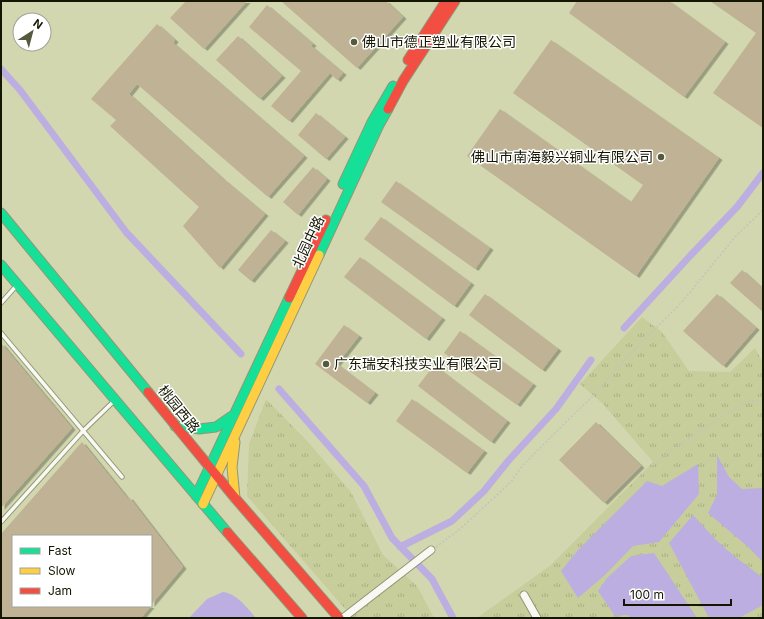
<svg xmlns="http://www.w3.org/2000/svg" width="764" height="619" viewBox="0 0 764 619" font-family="Inter,'Noto Sans SC',sans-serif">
<defs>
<pattern id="grass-tufts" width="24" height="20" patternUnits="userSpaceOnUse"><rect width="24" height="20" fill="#c7ce9b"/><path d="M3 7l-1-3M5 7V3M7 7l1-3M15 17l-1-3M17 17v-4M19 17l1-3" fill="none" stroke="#aab084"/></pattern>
<filter id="shadow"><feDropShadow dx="3.5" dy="2" stdDeviation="0" flood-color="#0004"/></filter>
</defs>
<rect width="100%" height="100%" fill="#d2d7af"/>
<!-- grass -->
<path fill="url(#grass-tufts)" d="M642,317l20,15 27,39 41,1 25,-24 8,15v255h-286l74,-53 102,-103 -50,-58 -23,-20z
M266,399l43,44 42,49 32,63 34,31 17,32h-81l-106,-122 2,-52z"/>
<!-- water -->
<path fill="#bcaee0" d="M717,455l12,22 13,12 21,-1v74l-16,-16 -39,-33 9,-18z
M698,464l1,30 -40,48 -26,4 -28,29 -27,23 -17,-27 17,-21 69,-69 15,5z
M693,515l23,25 17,15 30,23v27l-24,13h-30l-40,-75z
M654,553l43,65h-67l-2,-3 -13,1 -17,-25 9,-13 24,-22z
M223,592c15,2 24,16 33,26h-67l18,-19z"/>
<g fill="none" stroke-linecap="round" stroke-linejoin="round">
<!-- canal -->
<path stroke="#bcaee0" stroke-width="7" d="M1,69l19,21 106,142 115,122
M624,328l65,-71 48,-50 26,-34
M279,389l85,97 28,52 40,41 21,39
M400,547l52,-26 32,-30 25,-31 47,-51 35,-49"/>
</g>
<!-- building -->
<path fill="#bfb295" filter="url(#shadow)" d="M186,1h61l-43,48 -34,-31z
M281,1h105l17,16 -46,51z
M577,1h92l56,41 -41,55 -115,-84z
M710,1h53v127l-50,-35 43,-60z
M267,5l46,39 -2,2 32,27 -6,7 -7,-7 -41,48 -18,-15 30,-35 -52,-44z
M157,24l18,16 -2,3 131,113 -36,41 -131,-113 -8,10 94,85 42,35 -45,54 -37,-42 16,-19 -89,-81 6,-6 -25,-21z
M238,36l44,40 -22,23 -44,-39z
M551,40l168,118 -83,118 -169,-120 33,-47 131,93 12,-17 -130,-92z
M316,113l29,24 -19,22 -28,-24z
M313,167l14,12 -29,36 -15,-13z
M396,181l94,67 -15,21 -94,-67z
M381,217l90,66 -17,23 -90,-67z
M271,230l14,11 -34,40 -13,-11z
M360,257l82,61 -16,21 -82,-62z
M742,270l21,19v23l-33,-29z
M485,294l73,55 -16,21 -73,-55z
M717,294l39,34 -33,38 -40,-35z
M344,325l15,11 -22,28 38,29 -8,10 -52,-39z
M460,331l73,53 -16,21 -73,-52z
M1,343l71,85 -71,80z
M434,365l73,56 -16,21 -73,-56z
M412,399l72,52 -17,22 -71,-52z
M596,422l45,44 -37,37 -45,-43z
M82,442l46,57 1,-2 54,70 -32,38v-69h-138v70h138l-10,12h-140v-84z"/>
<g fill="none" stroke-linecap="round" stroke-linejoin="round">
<!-- lane casing -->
<g stroke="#929675" stroke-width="5.5">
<path id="lane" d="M1,303l16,-18
M1,333l121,144
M1,522l82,-91 31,-30"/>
</g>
<!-- street casing -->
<g stroke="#929675" stroke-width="9">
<path id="street" d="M524,595l13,23
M343,618l88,-68"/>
</g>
<!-- fast casing -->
<g stroke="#929675" stroke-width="11">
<path id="fast" d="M343,184l29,-62 21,-36
M1,213l147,179
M319,255l60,-130 9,-16
M1,265l226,267
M175,426l24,3 17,-2 16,-11
M196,496l93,-198"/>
</g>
<!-- slow casing -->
<g stroke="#929675" stroke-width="11">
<path id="slow" d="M235,442l-3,25 3,31
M203,504l116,-249"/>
</g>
<!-- jam casing -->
<g stroke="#929675" stroke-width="11">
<path id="jam" d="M408,60l38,-59
M388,109l15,-28 52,-80
M289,298l37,-78
M148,392l87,106 104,120
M227,532l75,86"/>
</g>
<!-- path -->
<path stroke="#c4c5b9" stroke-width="1.5" stroke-dasharray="2 2" stroke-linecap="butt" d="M652,465l39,-28 56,-36h16
M436,547l24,-18 51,-47 12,-17 45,-45 24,-23 38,-43 52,-52 53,-65 28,-27"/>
<!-- lane -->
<use href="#lane" stroke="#f8f9f3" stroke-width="3.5"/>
<!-- street -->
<use href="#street" stroke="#f8f9f3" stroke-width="7"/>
<!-- fast -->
<use href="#fast" stroke="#16e098" stroke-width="9"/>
<!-- slow -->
<use href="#slow" stroke="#ffcf43" stroke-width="9"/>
<!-- jam -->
<use href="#jam" stroke="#f24e42" stroke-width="9"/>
</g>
<!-- markers -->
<g fill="#565a3d" stroke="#fff" stroke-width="1.5">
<circle cx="354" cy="42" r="4"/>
<circle cx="661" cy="157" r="4"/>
<circle cx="326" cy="364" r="4"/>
</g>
<g text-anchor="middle" stroke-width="3" stroke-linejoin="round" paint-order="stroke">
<!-- poi labels -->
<g font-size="14" fill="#141600" stroke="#fff" text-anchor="start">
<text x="362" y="47">佛山市德正塑业有限公司</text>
<text x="653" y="162" text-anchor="end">佛山市南海毅兴铜业有限公司</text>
<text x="334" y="369">广东瑞安科技实业有限公司</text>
</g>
<!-- street labels -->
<g font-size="14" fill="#141600" stroke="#fff">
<text transform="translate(308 242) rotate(-65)" y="5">北园中路</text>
<text transform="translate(179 409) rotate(51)" y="5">桃园西路</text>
</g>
</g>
<!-- border -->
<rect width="764" height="619" fill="none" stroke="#141600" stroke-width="4"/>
<!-- legend -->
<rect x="12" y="535" width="140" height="72" fill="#ffffff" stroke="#a1a299"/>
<rect x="20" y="548" width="20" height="6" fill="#16e098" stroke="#a1a299"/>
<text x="48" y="555" font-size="12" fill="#141600">Fast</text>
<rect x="20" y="568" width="20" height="6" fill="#ffcf43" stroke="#a1a299"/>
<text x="48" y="575" font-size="12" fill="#141600">Slow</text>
<rect x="20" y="588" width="20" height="6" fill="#f24e42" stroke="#a1a299"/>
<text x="48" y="595" font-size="12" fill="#141600">Jam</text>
<!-- north arrow -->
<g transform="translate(32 32) rotate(36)"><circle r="19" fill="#ffffff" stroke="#a1a299"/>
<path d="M0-3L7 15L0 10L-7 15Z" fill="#565a3d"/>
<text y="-6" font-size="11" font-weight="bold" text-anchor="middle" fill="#141600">N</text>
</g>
<!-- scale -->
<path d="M624 599v6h107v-6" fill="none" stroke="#141600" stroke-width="2"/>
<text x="630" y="599" font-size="12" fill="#141600" stroke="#ffffff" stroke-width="3" paint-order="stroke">100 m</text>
</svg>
